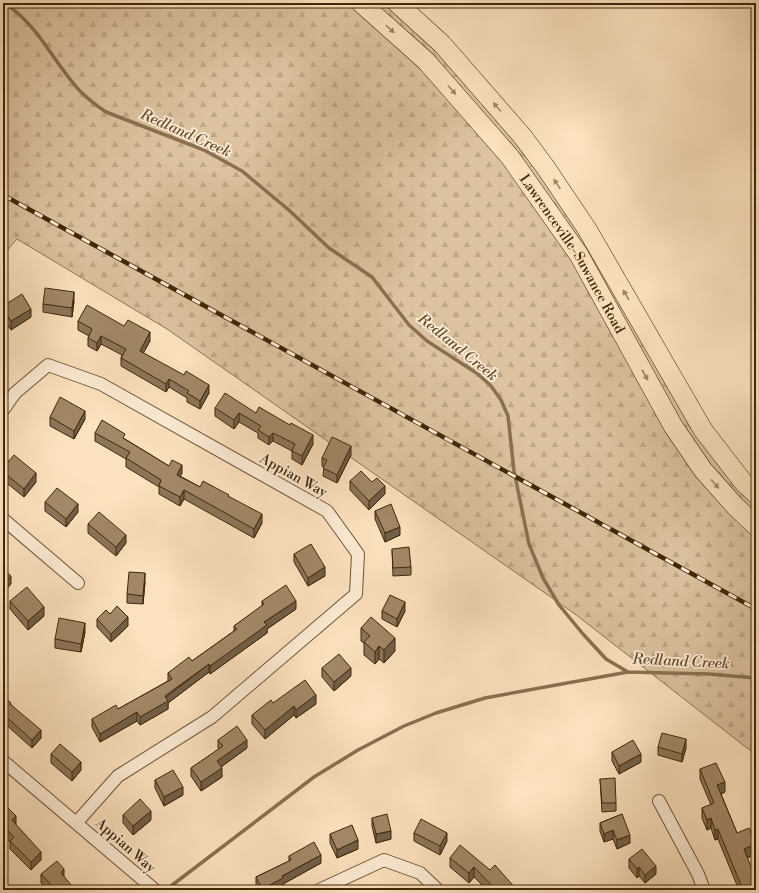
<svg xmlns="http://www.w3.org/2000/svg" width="759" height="893" viewBox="0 0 759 893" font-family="'Libre Bodoni',serif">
<defs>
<pattern id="forest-firs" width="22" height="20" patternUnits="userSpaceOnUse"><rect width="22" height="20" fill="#dcc29f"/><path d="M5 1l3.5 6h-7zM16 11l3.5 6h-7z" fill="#bea787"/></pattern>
</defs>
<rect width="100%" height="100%" fill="#fce2be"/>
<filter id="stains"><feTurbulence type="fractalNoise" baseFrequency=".005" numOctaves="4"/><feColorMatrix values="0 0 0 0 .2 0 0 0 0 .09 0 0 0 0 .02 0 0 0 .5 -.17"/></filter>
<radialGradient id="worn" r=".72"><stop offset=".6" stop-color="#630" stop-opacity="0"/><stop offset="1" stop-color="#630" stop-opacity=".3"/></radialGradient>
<!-- forest -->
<path fill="url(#forest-firs)" stroke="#8e7454" d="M3,3h395l39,25 235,336 84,147v244l-181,-141 -408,-285 -150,-90 -14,16z"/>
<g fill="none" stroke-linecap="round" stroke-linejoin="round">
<!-- stream -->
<path stroke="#8a7050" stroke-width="3.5" d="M4,3c33,20 50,60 76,88 8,8 17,15 26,21l98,38 38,21 48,40 39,37 43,29 37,48 18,16 51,33 13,12 10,14 7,16 6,55 15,73 14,34 16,27 24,29 23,25 22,13 81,2 47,4
M171,886l143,-109 44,-27 46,-24 32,-13 49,-15 143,-26"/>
<!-- minor casing -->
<g stroke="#6f5536" stroke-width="14">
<path id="minor" d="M3,410l12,-17 33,-28 53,19 226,127 31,43 -2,40 -144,123 -94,59 -41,46
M3,519l75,64
M3,761l152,129
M659,801l39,73 6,16
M319,890l65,-30 36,13 18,17"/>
</g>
<!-- primary casing -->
<g stroke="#402608" stroke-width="20">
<g id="primary">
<path id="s1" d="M361,3l65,58 84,96 69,98 94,171 30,44 32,36 21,20"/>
<path d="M397,3l45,41 81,93 23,31 41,61 116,201 41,53 12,11"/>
</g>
</g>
<!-- minor -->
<use href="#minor" stroke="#fdecd5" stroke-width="12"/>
<!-- primary -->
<use href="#primary" stroke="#fce2be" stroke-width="19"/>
<!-- rail casing -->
<g stroke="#402608" stroke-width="4.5">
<path id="rail" d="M3,195l753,414"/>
</g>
<!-- rail -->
<use href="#rail" stroke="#fdecd5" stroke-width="3" stroke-dasharray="9" stroke-linecap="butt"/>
</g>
<!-- wall -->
<path fill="#8b7559" stroke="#402608" d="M74,301l-2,16 -29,-5v-8z
M3,306l28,11 -20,13 -8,-12z
M78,321l72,20 -7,12 66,40 -9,16 -13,-7v-4l-18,-11 -3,5 -45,-26v-8l1,-3 -21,-11 -4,7 -9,-5v-8l1,-2 -11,-6z
M215,408l41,5 57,31 -11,21 -10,-6v-8l-19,-10 -4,4 -11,-7v-5l-19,-11 -5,7 -19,-13z
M50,417l35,2 -11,20 -24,-13z
M95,433l30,6 44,27 13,7 -2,3 20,11 29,10 33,26 -8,15 -70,-39 -4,7 -21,-12v-7l-33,-20v-8l-31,-18z
M351,455l-14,28 -14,-7 1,-9 -2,-1v-8z
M3,468l33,14 -12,15 -21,-17z
M350,481l22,1 13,12 -16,16 -19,-20z
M45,502l33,10 -12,15 -21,-16z
M375,511l25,24 -15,7 -10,-23z
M88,524l38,19 -10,13 -28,-23z
M392,549l19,18v8l-18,1z
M294,554l31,22 -17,10 -14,-24z
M145,582l-2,22 -16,-1v-9z
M10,601l34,15 -16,14 -18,-21z
M262,601l34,8 -29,20v4l-57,41 -1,-2 -41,31v6l-28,16 -3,-4 -37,21 -8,-15v-8l26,-10 50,-28v-8l24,-12 42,-30v-5l28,-20z
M382,611h23l-8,16 -15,-8z
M110,614l18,12 -17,16 -14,-15v-8z
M361,628l34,23 -11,12 -5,-4 -4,5 -11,-9v-12l-3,-2z
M85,632l-4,20 -26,-4v-9z
M322,668l29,8 -17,15 -12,-14z
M3,690l2,8 36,40 -9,10 -29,-26z
M273,703l43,1 -20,14 -2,-3 -29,24 -13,-15v-9z
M218,740l29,8 -26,19 1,10 -21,14 -10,-15v-8l28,-19 -1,-1z
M658,747l28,1 -4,14 -24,-7z
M612,752l29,10 -22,12 -7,-13z
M51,754l30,16 -9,11 -21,-18z
M700,769l25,23 -4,2 16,39 19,21 -9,4 9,32h-17l-21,-51 -3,1 -4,-12 -4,2 -5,-12v-10l9,-3 -11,-26z
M600,779l16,24v8l-14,1z
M155,780l28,15 -19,11 -9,-18z
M3,803l13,22 25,35 -10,10 -21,-21v-7l-7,-7z
M622,814l8,29 -13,6 -4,-10 -9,3 -4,-11v-8z
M123,815l28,5 -18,15 -10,-12z
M372,818l19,21 -15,4 -4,-17z
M414,833l33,8 -7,14 -26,-14z
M330,834l28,15 -21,9 -7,-15z
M289,856l32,7 -38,21v2l-7,4h-18l-2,-5v-8l33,-16z
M450,858l40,12 27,20h-30l-13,-13 -5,6 -19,-16z
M629,859l27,15 -11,9 -6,-7 -2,2 -8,-10z
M41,874l23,3 8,13h-24l-7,-7z"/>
<!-- shaded-wall -->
<path fill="#715f48" stroke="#402608" d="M74,292v9l-2,16v-9z
M31,309v8l-20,13v-9z
M150,332v9l-10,18v-8z
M101,336v8l-4,7v-8z
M169,379v8l-3,5v-8z
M209,385v8l-9,16v-8z
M85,411v8l-11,20v-8z
M239,413v9l-5,7v-9z
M273,433v8l-4,4v-8z
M313,435v9l-11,21v-9z
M351,446v9l-14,28v-8z
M182,465v8l-5,10v-8z
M36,473v9l-12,15v-8z
M385,486v8l-16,16v-9z
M184,490v9l-4,7v-9z
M78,504v8l-12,15v-8z
M262,514v9l-8,15v-9z
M400,527v8l-15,7v-9z
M126,535v8l-10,13v-9z
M5,561v8l-2,3v-9z
M325,567v9l-17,10v-8z
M145,573v9l-2,22v-8z
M11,576v8l-8,9v-9z
M296,601v8l-29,20v4l-57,41v-8l54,-44z
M405,602v9l-8,16v-8z
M44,607v9l-16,14v-9z
M128,617v9l-17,16v-8z
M85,623v9l-4,20v-8z
M395,638v13l-11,12v-13z
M379,646v13l-4,5v-12z
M209,664v8l-41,31v6l-28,16v-8z
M351,668v8l-17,15v-9z
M5,692v8l-2,3v-8z
M316,695v9l-20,14v-8z
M294,706v9l-29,24v-9z
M137,712v9l-37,21v-8z
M41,730v8l-9,10v-8z
M686,739v9l-4,14v-8z
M247,740v8l-30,22v-9z
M641,754v8l-22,12v-8z
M81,762v8l-9,11v-9z
M222,768v9l-21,14v-9z
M725,782v10l-8,3v-10z
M183,787v8l-19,11v-9z
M151,811v9l-18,15v-9z
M16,816v8l-4,-4z
M711,818v10l-4,2v-10z
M718,829v10l-3,1v-10z
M613,830v9l-9,3v-8z
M391,831v8l-15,4v-9z
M447,833v8l-7,14v-9z
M630,835v8l-13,6v-9z
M358,840v9l-21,9v-8z
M756,844v10l-12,5v-10z
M41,852v8l-10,10v-8z
M321,855v8l-38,21v2l-7,4h-14v-1l20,-13z
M656,866v8l-11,9v-8z
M474,867v10l-5,6v-10z
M639,867v9l-2,2v-9z
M64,869v9l-3,-5z
M72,886v4h-5z"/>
<!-- building -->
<path fill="#a28867" stroke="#402608" d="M45,288l29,4 -2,16 -29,-4z
M22,294l9,15 -20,12 -8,-12v-3z
M87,305l37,21 4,-6 22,12 -10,19 44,24 2,-4 23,14 -9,16 -13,-8 2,-2 -20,-12 -3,5 -45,-26 5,-9 -25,-13 -4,7 -9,-5 4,-9 -14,-8z
M225,393l31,20 3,-6 31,18 1,-2 22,12 -11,21 -10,-5 3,-7 -22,-11 -4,4 -11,-7 3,-4 -22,-13 -5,7 -19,-12z
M60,397l25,14 -11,20 -24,-14z
M102,420l23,14 -2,4 46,28 3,-6 10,5 -5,10 23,12 3,-6 26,14 -1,1 34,18 -8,15 -70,-39 -4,7 -21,-11 2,-6 -35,-22 4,-6 -35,-19z
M332,437l19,9 -14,29 -14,-7 4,-8 -5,-2z
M14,455l22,18 -12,16 -21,-17v-4z
M361,471l11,11 5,-4 8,8 -16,15 -19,-20z
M57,488l21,16 -12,15 -21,-17z
M391,504l9,23 -15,6 -10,-22z
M99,512l27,23 -10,12 -28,-23z
M311,544l14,23 -17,11 -14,-24z
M409,547l2,20 -18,1 -1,-19z
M3,558l2,3 -2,2z
M3,569l8,7 -8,8z
M129,572l16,1 -2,23 -16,-2z
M286,585l10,16 -32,21 3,3 -57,41 -1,-2 -44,32 3,5 -28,16 -3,-5 -37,22 -8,-15 24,-14 2,4 54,-30 -4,-6 21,-16 3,4 45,-32 -3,-3 30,-22 -2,-3z
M27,587l17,20 -16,14 -18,-20z
M390,595l15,7 -8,17 -15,-8z
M117,606l11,11 -17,17 -14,-15 9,-9 4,4z
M371,617l24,21 -11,12 -5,-4 -4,6 -11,-10 6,-6 -9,-8z
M59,618l26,5 -4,21 -26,-5z
M339,654l12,14 -17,14 -12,-14z
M305,680l11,15 -20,15 -2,-4 -29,24 -13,-15 19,-15 2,3z
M3,696l8,7 -1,1 31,26 -9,10 -29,-26z
M237,726l10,14 -30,21 5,7 -21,14 -10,-14 32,-22 -5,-6z
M662,733l24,6 -4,15 -24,-7z
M633,740l8,14 -22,12 -7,-14z
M60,744l21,18 -9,10 -21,-18z
M716,763l9,19 -8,3 20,48 12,-5 7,16 -12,5 9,23 3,-1v19h-13l-25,-61 -3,1 -4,-12 -4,2 -5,-12 12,-5 -14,-34z
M173,770l10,17 -19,10 -9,-17z
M615,778l1,25h-14l-2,-24z
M140,799l11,12 -18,15 -10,-11z
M3,803l13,13 -4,4 29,32 -10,10 -21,-21 4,-4 -11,-11z
M387,814l4,17 -15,3 -4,-16z
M622,814l8,21 -13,5 -4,-10 -9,4 -4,-11z
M421,819l26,14 -7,13 -26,-13z
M352,825l6,15 -21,10 -7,-16z
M314,842l7,13 -39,21 1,2 -21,11 -6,-12 35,-17 -2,-4z
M460,845l30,25 5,-5 22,25h-21l-22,-23 -5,6 -19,-15z
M642,849l14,17 -11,9 -6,-8 -2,2 -8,-10z
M57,861l7,8 -3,4 11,13 -5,4h-18l4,-3 -12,-13z
M529,885l5,5h-10z
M667,885l2,5h-16z"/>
<!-- one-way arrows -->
<defs><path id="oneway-solid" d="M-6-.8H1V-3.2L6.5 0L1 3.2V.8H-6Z"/></defs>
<g fill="#9e8463">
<use href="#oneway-solid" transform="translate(390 29) rotate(42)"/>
<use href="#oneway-solid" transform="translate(452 90) rotate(49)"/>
<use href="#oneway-solid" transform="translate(497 107) rotate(-131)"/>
<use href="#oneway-solid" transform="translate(557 184) rotate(-124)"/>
<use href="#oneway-solid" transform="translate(626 295) rotate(-120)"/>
<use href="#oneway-solid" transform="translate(645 375) rotate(61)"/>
<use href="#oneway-solid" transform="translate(715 484) rotate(49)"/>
</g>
<g text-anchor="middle" stroke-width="3.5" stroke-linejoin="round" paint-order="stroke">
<!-- street labels -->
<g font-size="14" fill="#402608" stroke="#fdecd5">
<text dy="5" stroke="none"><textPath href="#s1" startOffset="330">Lawrenceville-Suwanee Road</textPath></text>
<text transform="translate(294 475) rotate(29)" y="5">Appian Way</text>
<text transform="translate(126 845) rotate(41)" y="5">Appian Way</text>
</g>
<!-- water labels -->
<g font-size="15" font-style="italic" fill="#654b2c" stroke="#fdecd5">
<text transform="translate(186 133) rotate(24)" y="5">Redland Creek</text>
<text transform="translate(458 347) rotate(39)" y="5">Redland Creek</text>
<text transform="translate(681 661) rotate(3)" y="5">Redland Creek</text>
</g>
</g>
<!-- margin -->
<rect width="759" height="893" fill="none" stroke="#fce2be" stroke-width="16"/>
<rect x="4" y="4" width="751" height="885" fill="none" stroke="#402608" stroke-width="2"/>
<rect x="8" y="8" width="743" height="877" fill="none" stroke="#402608"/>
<rect width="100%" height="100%" filter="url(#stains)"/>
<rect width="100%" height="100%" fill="url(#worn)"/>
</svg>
